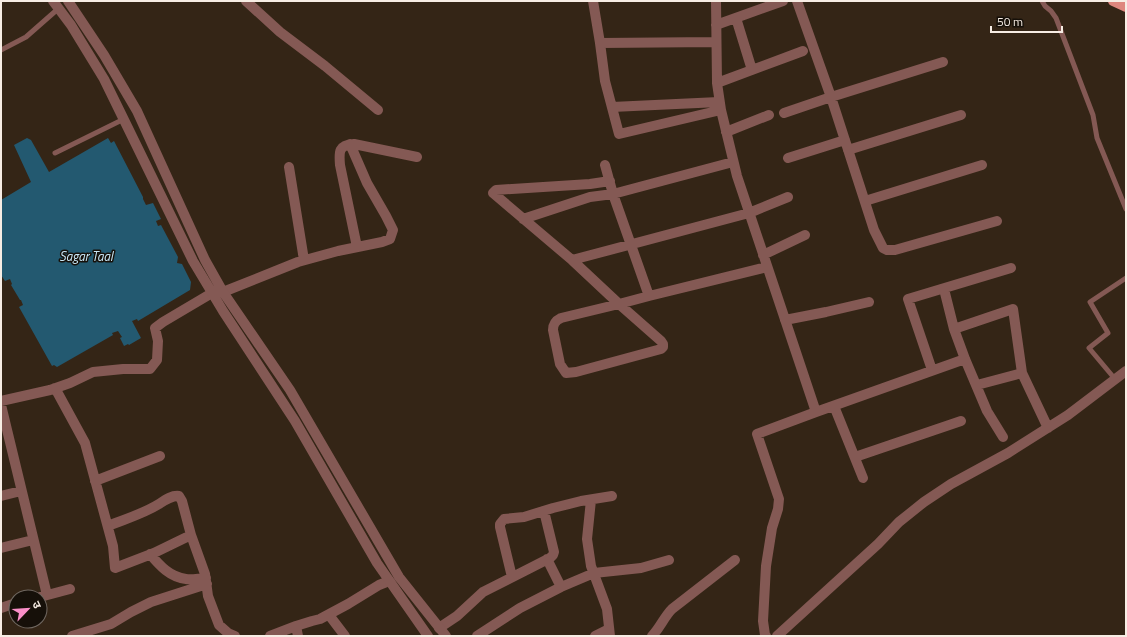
<svg xmlns="http://www.w3.org/2000/svg" width="1127" height="637" viewBox="0 0 1127 637" font-family="'Titillium Web','Noto Sans Devanagari',sans-serif">
<rect width="100%" height="100%" fill="#342516"/>
<!-- water -->
<path fill="#235970" d="M27,138l4,2 18,32 59,-34 3,5 3,-2 29,56v2l3,6 7,-2 8,16 -5,2 2,5 3,-1 17,32 -1,6 5,1 9,18 -1,8 -52,31 -1,-2 -5,2 9,17 -12,7 -1,-1 -4,2 -4,-8 2,-1 -4,-6 -6,2 1,2 -56,32 -3,-2 -2,1 -33,-59 4,-2 -2,-5h-1l-9,-15 1,-1 -2,-5 -5,2 -4,-6v-75l30,-18 -17,-37z"/>
<g fill="none" stroke-linecap="round" stroke-linejoin="round">
<!-- service -->
<path stroke="#845954" stroke-width="5" d="M1042,1l3,5 6,5 5,7 37,97 4,23 29,71
M1,50l25,-13 33,-29
M55,153l69,-34
M1115,379l-26,-31 19,-15 -18,-31 36,-24"/>
<!-- minor -->
<path stroke="#845954" stroke-width="10" d="M246,1l34,31 45,34 53,44
M593,1l7,42 116,-1
M716,1l1,82 4,27 16,66 79,236
M797,1l34,96 43,133 9,18 4,2h8l102,-29
M736,18l16,52
M716,25l67,-24
M600,43l5,38 14,53 102,-24
M717,83l86,-32
M612,107l107,-5
M784,113l47,-16 112,-35
M726,132l43,-17
M848,150l113,-35
M788,158l57,-18
M733,162l-120,32 36,102 118,-29
M289,167l15,93
M610,181l-20,3 -94,6 -3,3 79,67 177,-47 39,-16
M865,201l117,-36
M523,219l67,-22 23,-3 -8,-29
M357,247l-17,-82c-1,-13 -2,-20 14,-21l63,13
M763,255l42,-20
M572,260l47,44 30,-8
M944,289l10,40 11,30 22,52 16,26
M223,292l75,-30 40,-11 44,-9 8,-3 3,-9 -7,-14 -19,-33 -17,-39
M619,304l42,37 2,3v3l-2,2 -85,23 -10,1 -6,-9 -7,-34c0,-6 2,-9 8,-12z
M785,320l41,-8 43,-10
M954,329l59,-20 9,64
M932,370l-24,-71 103,-31
M977,385l45,-12 26,55
M55,388l30,55 28,103 2,22 39,-15 37,-18 14,39 3,22 11,29 9,8 7,3
M1,401l49,-11 20,-7 23,-11 30,-3h27l7,-9 1,-19 -3,-13 8,-6 49,-29
M1,405l46,190
M834,406l29,72
M855,457l106,-36
M95,481l65,-25
M1,496l20,-5
M591,500l-4,39 4,27 16,43 3,27
M108,526c17,-7 35,-12 51,-22 6,-4 13,-9 20,-8l3,5 9,34
M1,548l32,-8
M150,554c10,12 20,23 36,25 6,1 14,-1 20,-1
M547,559l14,28
M512,577l-12,-50v-3l4,-5 20,-2 29,-9 28,-7 31,-5
M40,597l30,-8
M1,608l15,-5
M329,615l16,21
M296,626l2,10
M439,628l18,-12 26,-24 67,-34 3,-3 1,-3 -10,-41
M72,636l39,-12 20,-12 20,-10 56,-18
M270,636l26,-10 16,-5 8,-2 28,-15 31,-19 10,-4
M477,636l43,-28 41,-21 33,-14 47,-5 28,-8
M595,636l14,-7
M652,636c8,-8 12,-19 20,-27l63,-49
M766,636l-1,-1 -2,-14 3,-55 6,-38 6,-19 1,-10 -22,-65 59,-22 149,-53
M777,636l101,-92 21,-22 25,-20 27,-18 57,-31 60,-38 58,-44"/>
<!-- tertiary -->
<path stroke="#845954" stroke-width="10" d="M53,1l18,24 33,54 89,182 30,50 72,110 82,142 51,73
M68,1l36,54 33,56 68,149 18,32 67,98 109,187 47,59"/>
<!-- primary -->
<path stroke="#de877e" stroke-width="10" d="M1113,1l13,6"/>
</g>
<g text-anchor="middle" stroke-width="3" stroke-linejoin="round" paint-order="stroke">
<!-- water labels -->
<g font-size="13" font-style="italic" fill="#cbeafa" stroke="#161009">
<text x="86" y="261">Sagar Taal</text>
</g>
</g>
<!-- border -->
<rect width="1127" height="637" fill="none" stroke="#f7ede4" stroke-width="4"/>
<!-- north arrow -->
<g transform="translate(28 609) rotate(65)"><circle r="19" fill="#161009" stroke="#706861"/>
<path d="M0-3L7 15L0 10L-7 15Z" fill="#fa8fc8"/>
<text y="-6" font-size="11" font-weight="bold" text-anchor="middle" fill="#f7ede4">उ</text>
</g>
<!-- scale -->
<path d="M991 26v6h71v-6" fill="none" stroke="#f7ede4" stroke-width="2"/>
<text x="997" y="26" font-size="12" fill="#f7ede4" stroke="#161009" stroke-width="3" paint-order="stroke">50 m</text>
</svg>
